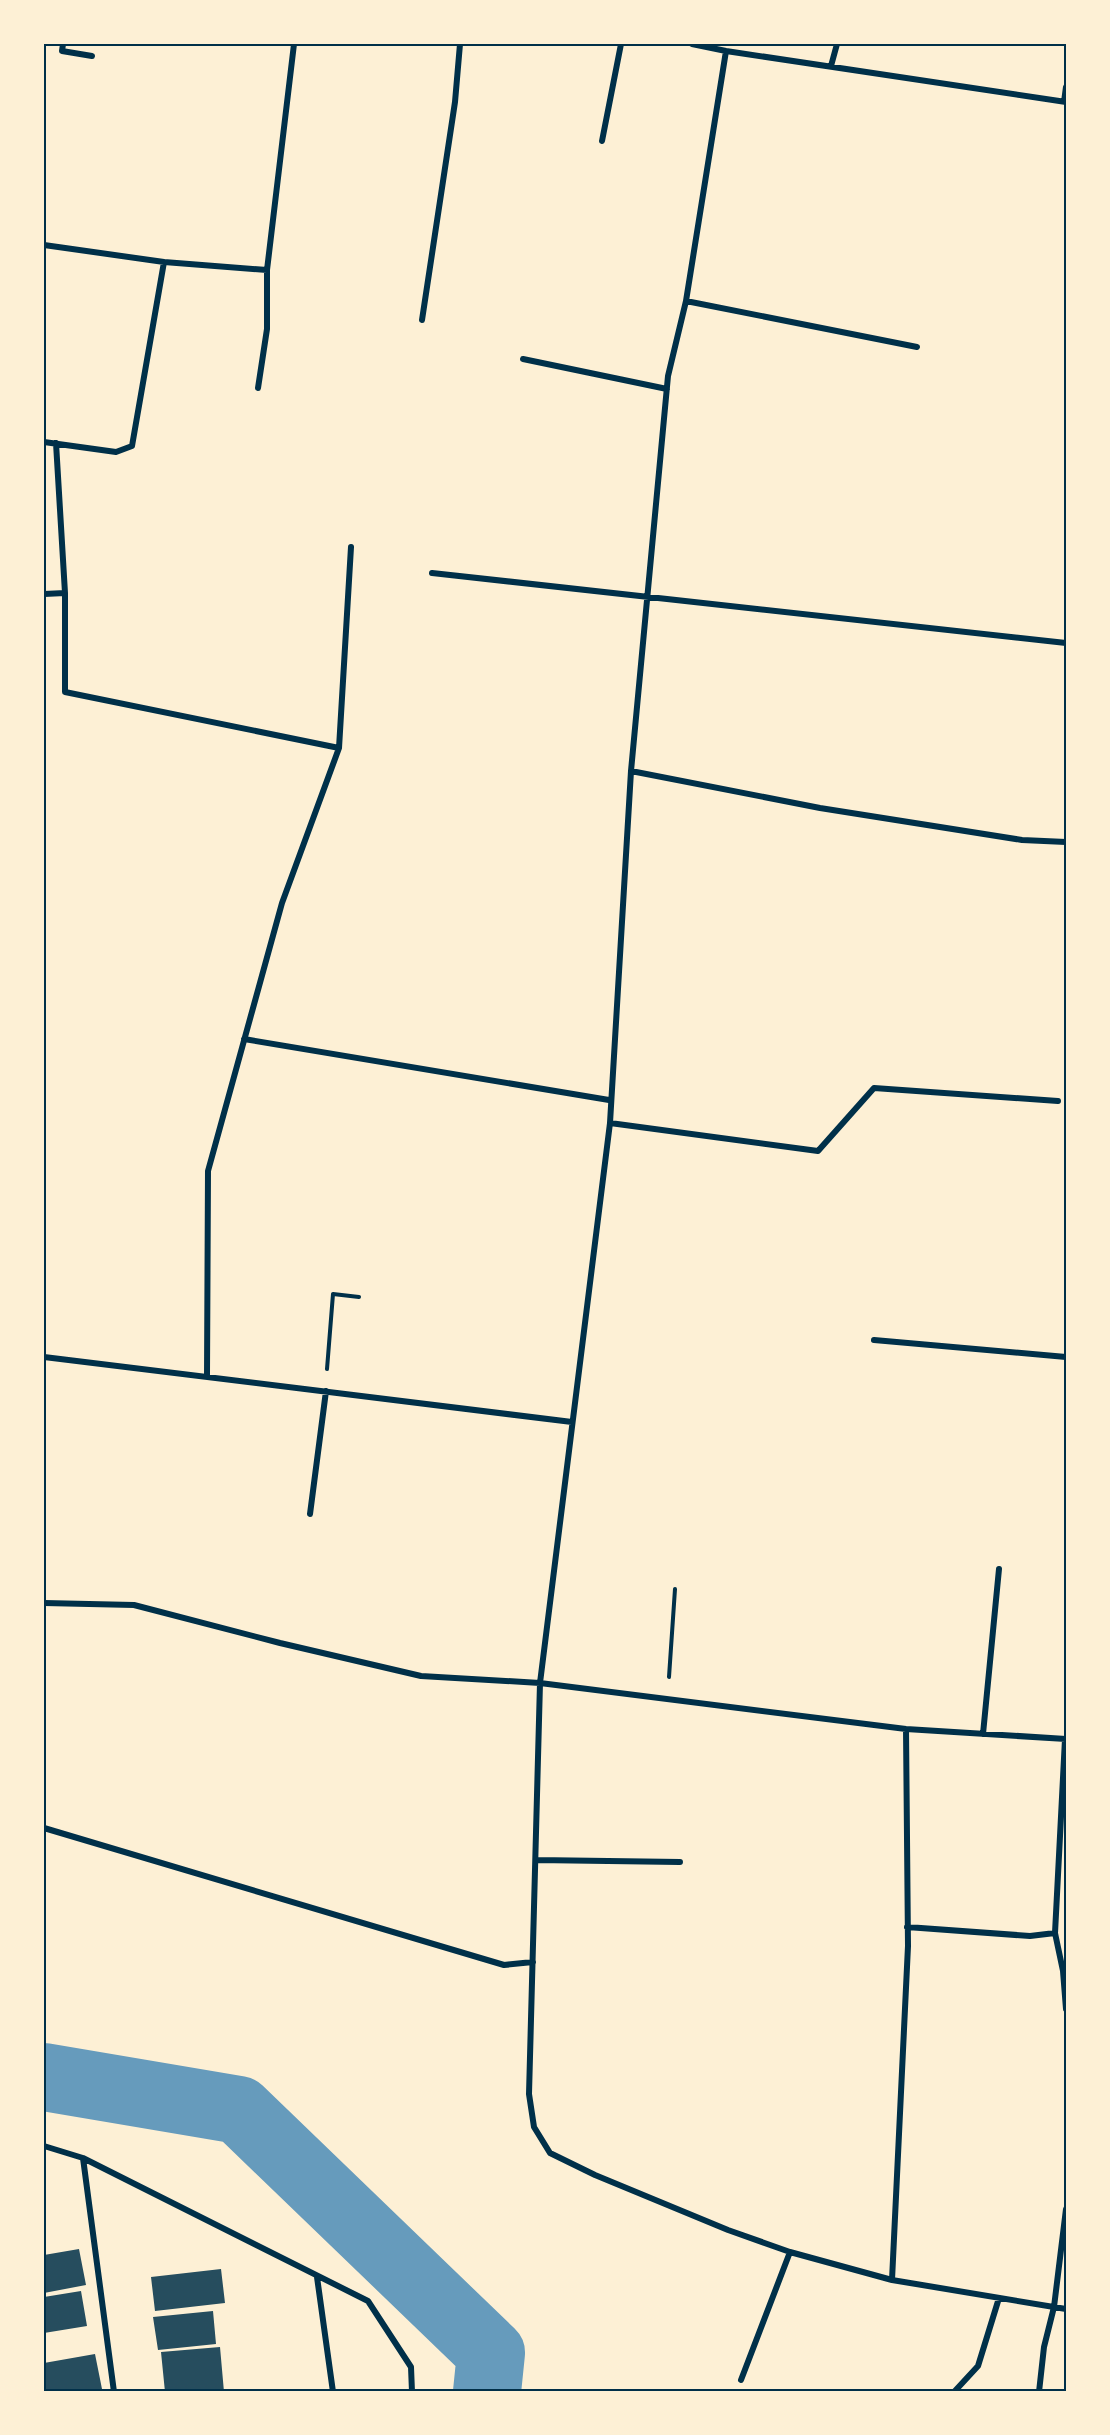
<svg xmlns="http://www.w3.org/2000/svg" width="1110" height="2435" viewBox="0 0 1110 2435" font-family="Overpass,sans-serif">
<rect width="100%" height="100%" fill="#fdf0d5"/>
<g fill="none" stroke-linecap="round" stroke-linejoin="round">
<!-- river -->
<path stroke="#669bbc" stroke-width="68" d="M44,2077l195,33 252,243 -4,39"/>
</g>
<!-- building -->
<path fill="#264d5e" d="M79,2249l7,36 -42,8v-38z
M221,2269l4,34 -70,8 -4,-34z
M81,2291l6,35 -43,7v-36z
M213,2311l3,33 -58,6 -5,-33z
M220,2347l4,45h-59l-4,-40z
M95,2354l7,35 -58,3v-29z"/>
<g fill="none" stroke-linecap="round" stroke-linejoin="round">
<!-- path -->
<path stroke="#003049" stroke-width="4" d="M327,1369l6,-75 26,3
M669,1677l6,-88"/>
<!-- minor -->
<path stroke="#003049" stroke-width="6" d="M63,44l-1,7 30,5
M692,44l34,7 340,51
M726,51l-40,250 -18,75 -37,395 -21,352 -70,560 -11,411 5,33 16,26 45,22 133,55 62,22 102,28 174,29
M831,66l6,-22
M1064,102l2,-15
M602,141l19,-97
M44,245l120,17 103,8
M686,301l231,46
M422,320l33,-218 5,-58
M523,359l144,30
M258,388l9,-59v-59l27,-226
M44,442l72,10 16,-6 32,-184
M56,443l9,150v99l274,56
M432,573l634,70
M44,594l21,-1
M631,771l189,37 202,32 44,2
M244,1039l365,61
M610,1123l208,28 56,-63 184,13
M874,1340l192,17
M44,1357l528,65
M207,1376l1,-205 74,-268 57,-155 12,-201
M310,1514l16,-123
M44,1603l90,2 146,38 141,33 119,7 366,46 160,10
M983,1734l16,-165
M1065,1739l-10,194 8,38 3,38
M44,1828l460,137 29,-3
M536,1860l144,2
M907,1927l123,9 25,-3
M44,2146l39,12 285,143 43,66 1,25
M83,2158l31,234
M317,2277l16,115
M892,2280l16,-334 -2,-217
M741,2380l49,-128
M954,2392l24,-26 21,-68
M1039,2392l5,-45 10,-40 12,-98"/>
</g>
<!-- border -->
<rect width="1110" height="2435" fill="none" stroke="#fdf0d5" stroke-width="90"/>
<rect x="45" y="45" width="1020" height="2345" fill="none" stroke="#003049" stroke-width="2"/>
</svg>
